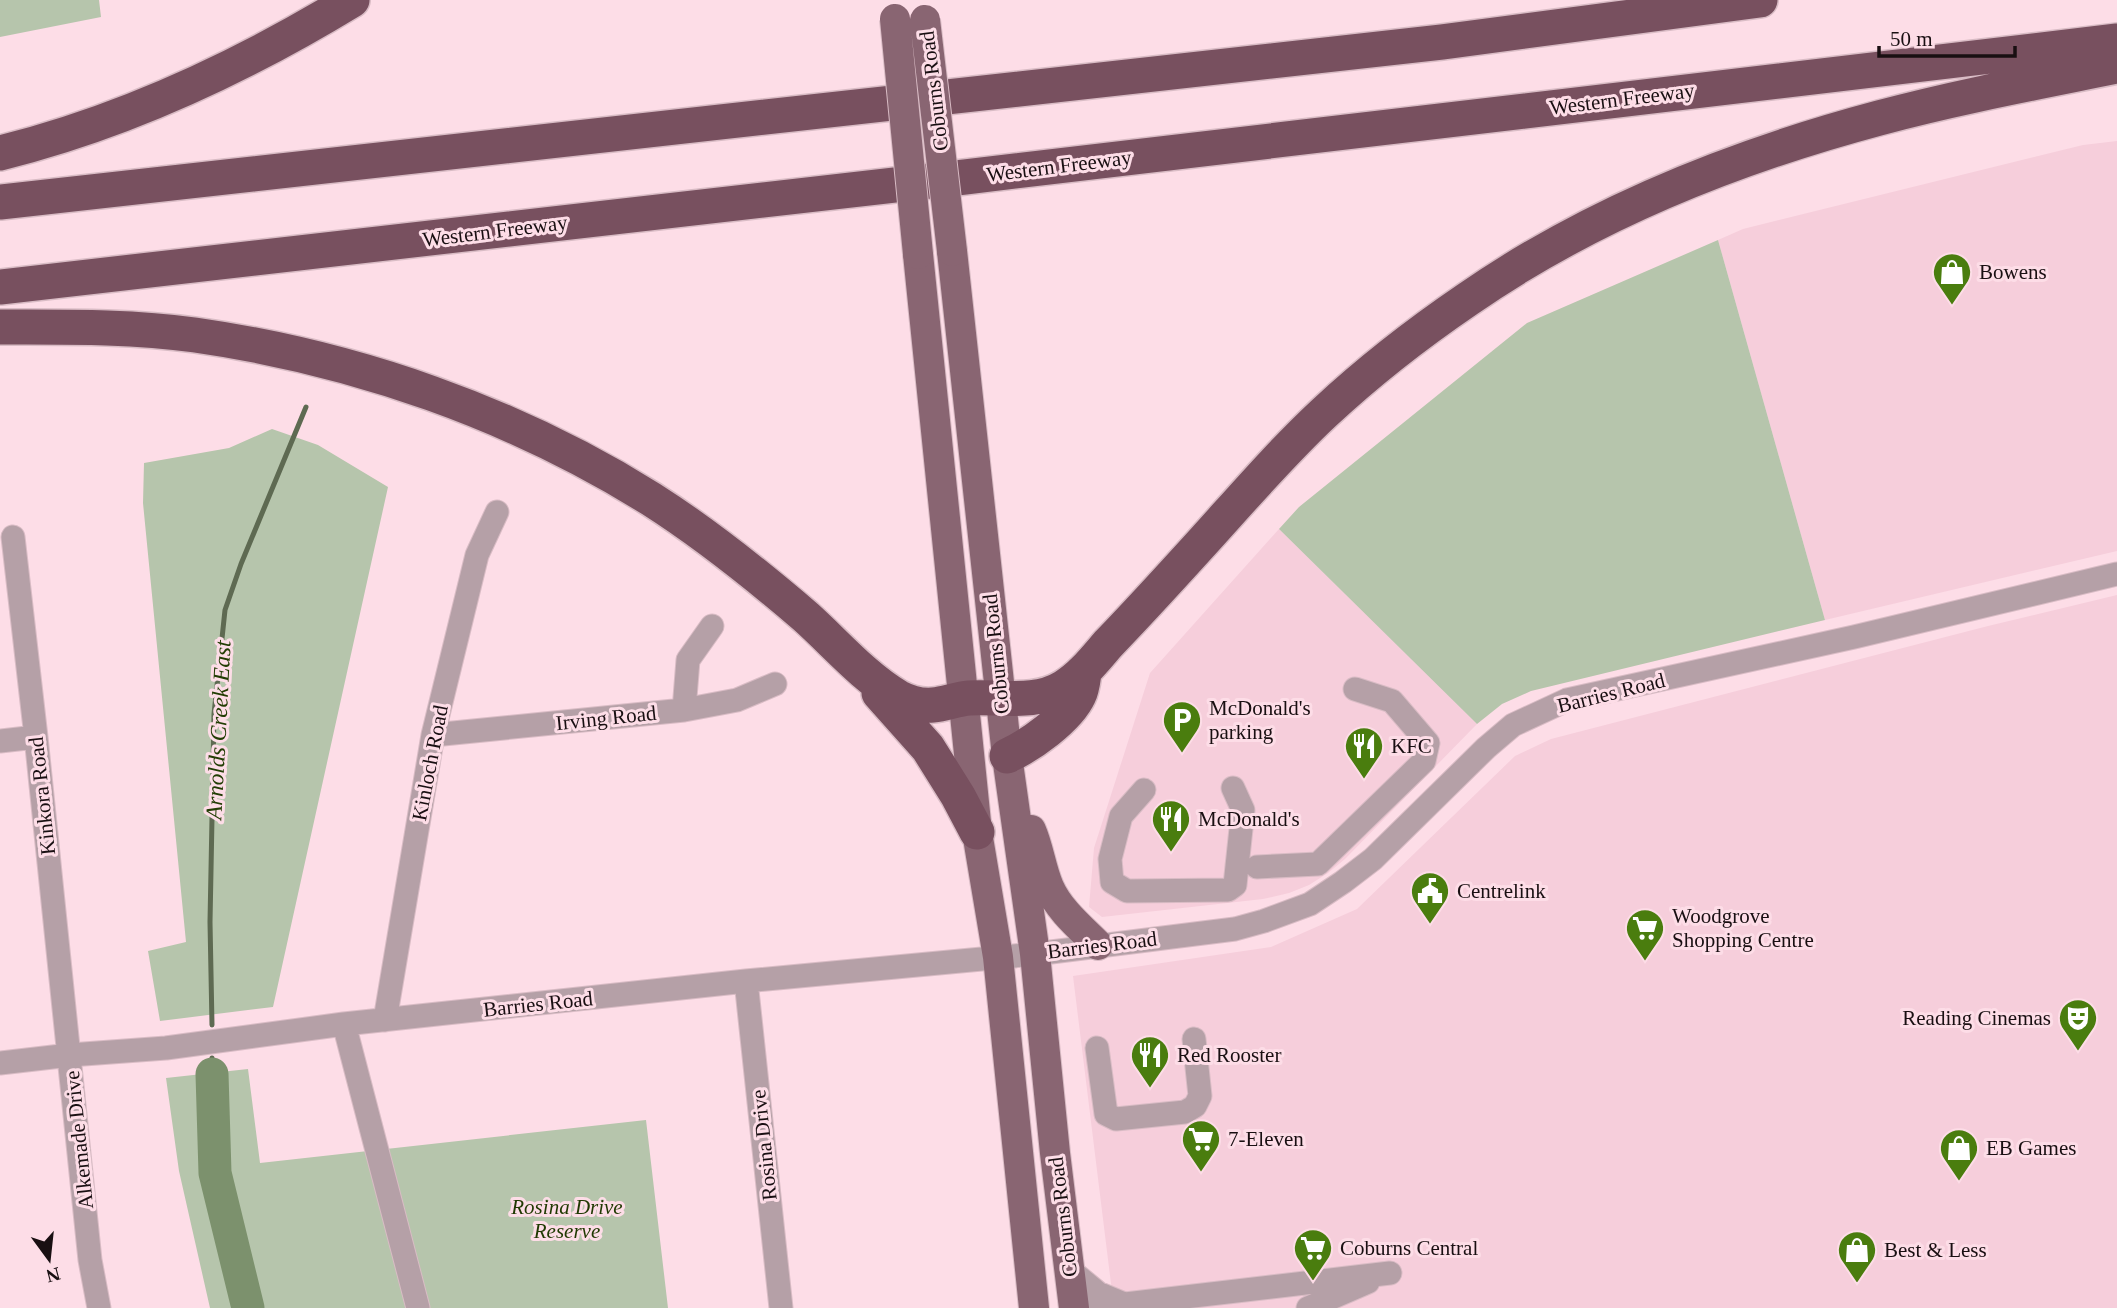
<svg xmlns="http://www.w3.org/2000/svg" width="2117" height="1308" viewBox="0 0 2117 1308" font-family="'Times New Roman',serif">
<rect width="100%" height="100%" fill="#fddde7"/>
<!-- built -->
<path fill="#f6cedb" d="M2117,141v410l-292,69 -107,-380 25,-11 340,-84z
M1279,529l198,195 -132,135 -17,14 -19,12 -20,8 -26,6 -161,18 -13,-10 5,-59 56,-175z
M2117,595v713h-1003l-41,-332 198,-29 86,-38 158,-153 36,-17 437,-113z"/>
<!-- green -->
<path fill="#b6c5ac" d="M0,0h99l2,17 -101,20z
M1718,240l107,380 -294,71 -29,13 -25,20 -198,-195 20,-22 228,-184z
M272,429l46,16 70,42 -115,520 -113,14 -12,-70 38,-9 -43,-439 1,-40 85,-15z
M248,1069l12,94 386,-43 22,188h-458l-31,-137 -13,-93z"/>
<g fill="none" stroke-linecap="round" stroke-linejoin="round">
<!-- stream -->
<path stroke="#5e6a52" stroke-width="5" d="M212,1025l-2,-103 4,-208 11,-104 16,-46 65,-157
M212,1058v16"/>
<!-- river -->
<path stroke="#7c916d" stroke-width="33" d="M212,1074l3,99 33,135"/>
<!-- minor casing -->
<g stroke="#d9bcc5" stroke-width="25">
<path id="minor" d="M13,537l23,200 54,523 9,48
M684,710l4,-50 24,-34
M433,735l251,-25 53,-10 38,-16
M0,741l36,-4
M1144,790l-23,26 -11,43 2,23 15,9 101,-1 7,-5 8,-75 -10,-22
M1257,867l61,-3 106,-103 4,-18 -36,-42 -37,-12
M746,981l35,327
M385,1020l48,-285 44,-180 20,-43
M344,1024l74,284
M1097,1048l9,66 10,5 69,-7 10,-6 5,-10 -6,-57
M0,1063l70,-8 96,-7 178,-24 402,-43 289,-27 200,-25 29,-8 46,-17 33,-22 30,-23 113,-111 27,-23 54,-25 287,-63 263,-63
M1069,1269l29,24 24,10
M1091,1308l299,-35
M1308,1308l60,-26"/>
</g>
<!-- major casing -->
<g stroke="#d9bcc5" stroke-width="32">
<path id="major" d="M952,251l55,505 28,198 20,199 19,155
M918,254l59,578 21,125 36,351
M1031,830c8,18 10,39 18,57 10,23 32,41 49,58"/>
</g>
<!-- highway casing -->
<g stroke="#d9bcc5" stroke-width="38">
<path id="highway" d="M0,153c125,-31 242,-86 352,-153
M0,202l1442,-160 318,-42
M0,287l965,-110 1152,-136
M0,327c65,0 131,-1 195,8 161,23 318,78 456,164 55,35 106,76 155,118 30,27 57,59 92,80 11,6 23,9 35,8 12,-1 24,-6 36,-7 32,-2 66,7 95,-11 17,-10 31,-28 44,-43 31,-32 61,-65 91,-98 41,-45 81,-92 125,-133 45,-42 94,-80 144,-114 124,-86 265,-142 411,-181 78,-21 159,-36 238,-52
M879,693l49,55 30,48 19,36
M1007,756c22,-10 61,-37 72,-61 3,-6 4,-15 5,-22"/>
</g>
<!-- minor -->
<use href="#minor" stroke="#b5a0a7" stroke-width="23"/>
<!-- major -->
<use href="#major" stroke="#896572" stroke-width="30"/>
<!-- highway -->
<use href="#highway" stroke="#78505f" stroke-width="35"/>
<!-- major-bridge casing -->
<g stroke="#d9bcc5" stroke-width="32" stroke-linecap="butt">
<path id="major-bridge" d="M895,19l23,235
M925,20l27,231"/>
</g>
<!-- major-bridge -->
<use href="#major-bridge" stroke="#896572" stroke-width="30"/>
</g>
<!-- icons -->
<defs>
<g id="shop-pin" transform="scale(2.0125)"><path d="M0 17L-7.5 6A9.5 9.5 0 1 1 7.5 6Z" fill="#4a7d0e" stroke="#fddde7"/><path d="M-5-2.5h2.3a2.7 3.5 0 0 1 5.4 0H5L5.5 6h-11ZM-1.5-2.5h3a1.5 2.3 0 0 0-3 0Z" fill="#fff"/></g>
<g id="parking-pin" transform="scale(2.0125)"><path d="M0 17L-7.5 6A9.5 9.5 0 1 1 7.5 6Z" fill="#4a7d0e" stroke="#fddde7"/><path d="M-3.5-5.5H1a3.5 3.5 0 0 1 0 7H-1V5.5H-3.5ZM-1-3.4V-.6H.8a1.4 1.4 0 0 0 0-2.8Z" fill="#fff"/></g>
<g id="restaurant-pin" transform="scale(2.0125)"><path d="M0 17L-7.5 6A9.5 9.5 0 1 1 7.5 6Z" fill="#4a7d0e" stroke="#fddde7"/><path d="M-5-6h1v4h1v-4h1v4h1v-4h1v5L-1.5 .5V6h-2V.5L-5-1ZM5-6V6H3V1.5H1.5Q1.5-4 5-6Z" fill="#fff"/></g>
<g id="civic-pin" transform="scale(2.0125)"><path d="M0 17L-7.5 6A9.5 9.5 0 1 1 7.5 6Z" fill="#4a7d0e" stroke="#fddde7"/><path d="M-.6-6.5H3V-4.5H.6V-3L4-1V1h2V6H-6V1h2V-1L-.6-3ZM-1.2 2.5V6h2.4V2.5Z" fill="#fff"/></g>
<g id="supermarket-pin" transform="scale(2.0125)"><path d="M0 17L-7.5 6A9.5 9.5 0 1 1 7.5 6Z" fill="#4a7d0e" stroke="#fddde7"/><path d="M-6-5.5h2.5l.6 2H6L4.5 2H-2.5L-4.4-4H-6ZM-1.5 3.2a1.3 1.3 0 1 0 .1 0ZM3 3.2a1.3 1.3 0 1 0 .1 0Z" fill="#fff"/></g>
<g id="theatre-pin" transform="scale(2.0125)"><path d="M0 17L-7.5 6A9.5 9.5 0 1 1 7.5 6Z" fill="#4a7d0e" stroke="#fddde7"/><path d="M-5-5.5Q0-4 5-5.5V0Q5 5 0 6Q-5 5-5 0ZM-3.3-2.5H-1v1.5H-3.3ZM1-2.5H3.3v1.5H1ZM-2.8 1Q0 5.5 2.8 1Z" fill="#fff"/></g>
</defs>
<g fill-rule="evenodd">
<use href="#shop-pin" x="1952" y="272"/>
<use href="#parking-pin" x="1182" y="720"/>
<use href="#restaurant-pin" x="1364" y="746"/>
<use href="#restaurant-pin" x="1171" y="819"/>
<use href="#civic-pin" x="1430" y="891"/>
<use href="#supermarket-pin" x="1645" y="928"/>
<use href="#theatre-pin" x="2078" y="1018"/>
<use href="#restaurant-pin" x="1150" y="1055"/>
<use href="#supermarket-pin" x="1201" y="1139"/>
<use href="#shop-pin" x="1959" y="1148"/>
<use href="#supermarket-pin" x="1313" y="1248"/>
<use href="#shop-pin" x="1857" y="1250"/>
</g>
<g text-anchor="middle" stroke-width="6" stroke-linejoin="round" paint-order="stroke">
<!-- street labels -->
<g font-size="21" fill="#190f12" stroke="#fddde7">
<text transform="translate(934 91) rotate(-97)" y="7">Coburns Road</text>
<text transform="translate(1622 99) rotate(-7)" y="7">Western Freeway</text>
<text transform="translate(1059 166) rotate(-7)" y="7">Western Freeway</text>
<text transform="translate(495 231) rotate(-7)" y="7">Western Freeway</text>
<text transform="translate(996 654) rotate(-96)" y="7">Coburns Road</text>
<text transform="translate(1611 693) rotate(-14)" y="7">Barries Road</text>
<text transform="translate(606 718) rotate(-6)" y="7">Irving Road</text>
<text transform="translate(430 763) rotate(-79)" y="7">Kinloch Road</text>
<text transform="translate(42 796) rotate(-96)" y="7">Kinkora Road</text>
<text transform="translate(1102 945) rotate(-7)" y="7">Barries Road</text>
<text transform="translate(538 1004) rotate(-6)" y="7">Barries Road</text>
<text transform="translate(79 1140) rotate(-96)" y="7">Alkemade Drive</text>
<text transform="translate(764 1145) rotate(-96)" y="7">Rosina Drive</text>
<text transform="translate(1063 1217) rotate(-97)" y="7">Coburns Road</text>
</g>
<!-- poi labels -->
<g font-size="21" fill="#190f12" stroke="#fddde7" text-anchor="start">
<text x="1979" y="279">Bowens</text>
<text x="1209" y="715">McDonald's<tspan x="1209" dy="24">parking</tspan></text>
<text x="1391" y="753">KFC</text>
<text x="1198" y="826">McDonald's</text>
<text x="1457" y="898">Centrelink</text>
<text x="1672" y="923">Woodgrove<tspan x="1672" dy="24">Shopping Centre</tspan></text>
<text x="2051" y="1025" text-anchor="end">Reading Cinemas</text>
<text x="1177" y="1062">Red Rooster</text>
<text x="1228" y="1146">7-Eleven</text>
<text x="1986" y="1155">EB Games</text>
<text x="1340" y="1255">Coburns Central</text>
<text x="1884" y="1257">Best &amp; Less</text>
</g>
<!-- park labels -->
<g font-size="21" font-style="italic" fill="#1f3901" stroke="#fddde7">
<text x="567" y="1214">Rosina Drive<tspan x="567" dy="24">Reserve</tspan></text>
</g>
<!-- water labels -->
<g font-size="23" font-style="italic" fill="#223d04" stroke="#fddde7">
<text transform="translate(218 730) rotate(-87)" y="8">Arnolds Creek East</text>
</g>
</g>
<!-- north arrow -->
<g transform="translate(49 1259) rotate(165)" stroke="#fddde7" stroke-width="5" paint-order="stroke">
<path d="M0-5L12 26L0 18L-12 26Z" fill="#190f12"/>
<text y="-10" font-size="19" font-weight="bold" text-anchor="middle" fill="#190f12">N</text>
</g>
<!-- scale -->
<path d="M1879 46v10h136v-10" fill="none" stroke="#190f12" stroke-width="3.5"/>
<text x="1890" y="46" font-size="21" fill="#190f12" stroke="#fddde7" stroke-width="5" paint-order="stroke">50 m</text>
</svg>
